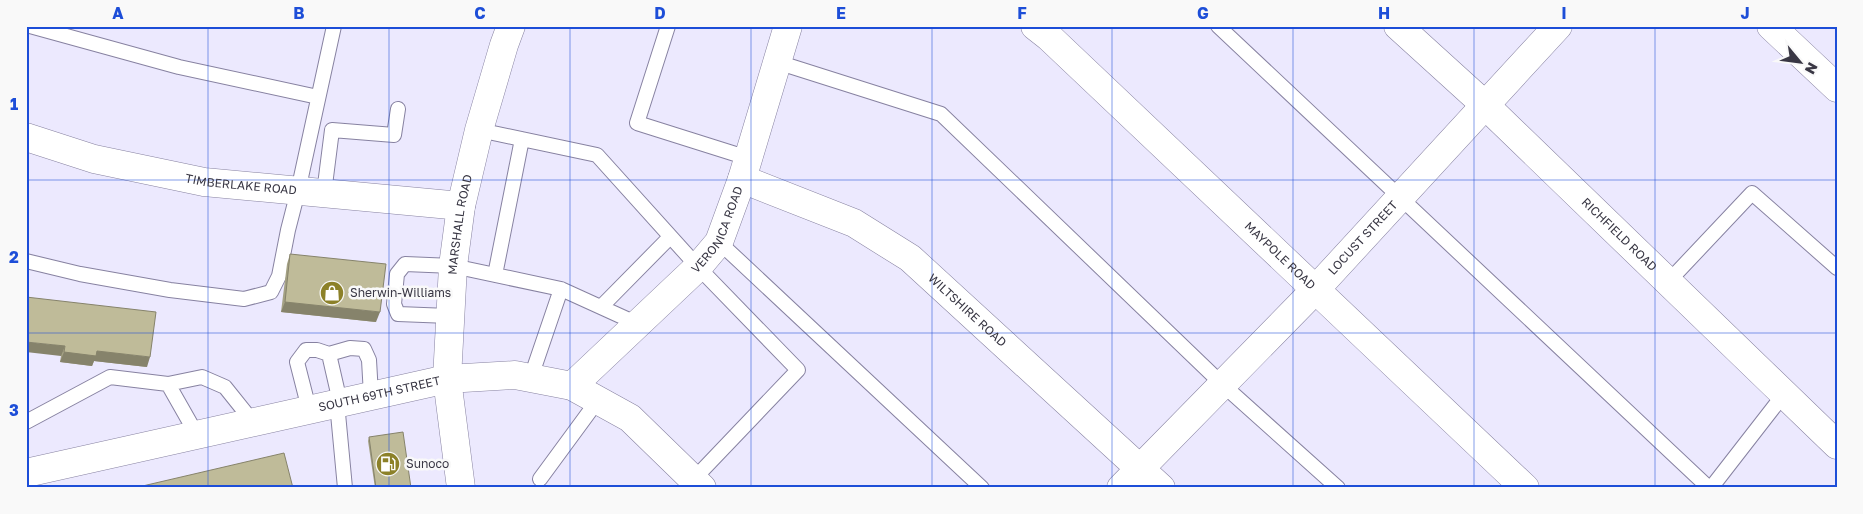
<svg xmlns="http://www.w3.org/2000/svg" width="1863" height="514" viewBox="0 0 1863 514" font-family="'Golos Text',sans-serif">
<rect width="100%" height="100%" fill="#ece9fe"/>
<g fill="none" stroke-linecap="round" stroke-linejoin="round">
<!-- service casing -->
<g stroke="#8782a1" stroke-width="16">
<path id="service" d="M30,26l149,41 139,30
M668,26l-31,97 111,35
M1218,26l491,462
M777,62l164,52 281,270 116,104
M479,130l118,25 101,112 100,103 -105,110
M324,193l8,-63 62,5 4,-26
M719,242l263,246
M26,261l54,13 90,16 74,9 27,-7 8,-16 9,-46 10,-39 36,-165
M495,275l27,-136
M1668,282l84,-89 85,75
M601,307l69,-70
M449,316l-51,-2 -4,-10 3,-30 8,-10 48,2 108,23 77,35
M329,354l21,-6 14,1 5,11 2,35
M531,377l30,-88
M168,384l34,-7 23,10 28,35
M337,403l8,85
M309,409l-12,-47 9,-12h11l12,4 11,48
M26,422l84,-45 58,7 29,51
M540,479l58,-79
M1711,488l73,-94"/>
</g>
<!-- minor casing -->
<g stroke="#8782a1" stroke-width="29">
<g id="minor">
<path id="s1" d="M1035,26l14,11 476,451"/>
<path id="s2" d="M1398,26l87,79 352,340"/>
<path d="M1771,26l66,62"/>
<path id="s3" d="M26,137l68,22 110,23 257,24"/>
<path id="s4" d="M742,179l112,44 56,35 251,230"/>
<path id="s5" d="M572,386l126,-119 21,-25 23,-63 46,-153"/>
<path id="s6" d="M1121,488l194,-198 243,-264"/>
</g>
</g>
<!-- secondary casing -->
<g stroke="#8782a1" stroke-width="29">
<g id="secondary">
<path id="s7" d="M26,473l421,-94 68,-4 57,11 58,32 72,70"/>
<path id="s8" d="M461,488l-14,-109 6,-113 8,-60 18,-76 25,-85 7,-19"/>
</g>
</g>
<!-- service -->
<use href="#service" stroke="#fff" stroke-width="14"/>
<!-- minor -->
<use href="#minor" stroke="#fff" stroke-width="28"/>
<!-- secondary -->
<use href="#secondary" stroke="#fff" stroke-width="28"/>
</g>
<!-- wall -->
<path fill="#a4a184" d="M290,254l86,68 -95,-10 6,-48z
M26,297l121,70 -53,-6 -2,5 -32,-4 1,-6z
M369,437l42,51h-36l-7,-47z"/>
<!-- shaded-wall -->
<path fill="#86836b" d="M285,302l95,10 -4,10 -95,-10z
M26,342l39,4 -4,10 -35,-4z
M97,351l53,6 -3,10 -53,-6 -2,5 -32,-4 4,-10z"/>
<!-- building -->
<path fill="#bfbb99" stroke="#86836b" d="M290,254l96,10 -6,48 -95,-10z
M26,297l130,15 -6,45 -53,-6 -1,5 -32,-4 1,-6 -39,-4z
M403,432l8,56h-35l-7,-51z
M284,453l9,35h-159z"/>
<!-- grid -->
<path fill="none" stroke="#1d4ed8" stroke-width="1" stroke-opacity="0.55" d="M208,26v462M389,26v462M570,26v462M751,26v462M932,26v462M1112,26v462M1293,26v462M1474,26v462M1655,26v462M26,180h1811M26,333h1811"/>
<!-- icons -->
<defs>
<g id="shop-disc" transform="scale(1.25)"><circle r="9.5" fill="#8c8129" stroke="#f9f9f9"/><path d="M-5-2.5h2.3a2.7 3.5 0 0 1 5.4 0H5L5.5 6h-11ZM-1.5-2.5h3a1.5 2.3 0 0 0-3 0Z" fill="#fff"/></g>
<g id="fuel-disc" transform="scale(1.25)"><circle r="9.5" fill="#8c8129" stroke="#f9f9f9"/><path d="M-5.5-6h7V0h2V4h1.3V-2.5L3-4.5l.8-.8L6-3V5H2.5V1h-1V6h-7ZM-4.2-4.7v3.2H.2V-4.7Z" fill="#fff"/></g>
</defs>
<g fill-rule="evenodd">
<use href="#shop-disc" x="332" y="293"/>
<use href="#fuel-disc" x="388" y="464"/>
</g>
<g text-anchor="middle" stroke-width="5" stroke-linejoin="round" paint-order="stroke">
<!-- street labels -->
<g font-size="12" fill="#393744" stroke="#f9f9f9">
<text dy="4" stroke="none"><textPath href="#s3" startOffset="221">TIMBERLAKE ROAD</textPath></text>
<text dy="4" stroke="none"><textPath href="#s8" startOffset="265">MARSHALL ROAD</textPath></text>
<text dy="4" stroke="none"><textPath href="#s5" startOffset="216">VERONICA ROAD</textPath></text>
<text dy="4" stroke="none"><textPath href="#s2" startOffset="304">RICHFIELD ROAD</textPath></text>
<text dy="4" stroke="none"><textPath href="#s6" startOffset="348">LOCUST STREET</textPath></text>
<text dy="4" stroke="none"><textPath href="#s1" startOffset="336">MAYPOLE ROAD</textPath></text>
<text dy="4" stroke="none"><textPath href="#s4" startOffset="264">WILTSHIRE ROAD</textPath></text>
<text dy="4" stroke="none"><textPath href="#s7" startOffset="362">SOUTH 69TH STREET</textPath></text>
</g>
<!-- poi labels -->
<g font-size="12" fill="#393744" stroke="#f9f9f9" text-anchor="start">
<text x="350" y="297">Sherwin-Williams</text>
<text x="406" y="468">Sunoco</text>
</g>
</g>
<!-- border -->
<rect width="1863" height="514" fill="none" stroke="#f9f9f9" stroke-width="55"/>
<!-- north arrow -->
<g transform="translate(1800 62) rotate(119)" stroke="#f9f9f9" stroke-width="4" paint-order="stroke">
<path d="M0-4L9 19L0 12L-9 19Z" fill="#393744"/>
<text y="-8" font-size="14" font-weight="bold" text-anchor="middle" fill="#393744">N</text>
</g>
<rect x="28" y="28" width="1808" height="458" fill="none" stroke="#1d4ed8" stroke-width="2"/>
<g font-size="16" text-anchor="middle" font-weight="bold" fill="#1d4ed8">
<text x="118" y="19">A</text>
<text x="299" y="19">B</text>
<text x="480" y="19">C</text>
<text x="660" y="19">D</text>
<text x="841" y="19">E</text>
<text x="1022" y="19">F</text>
<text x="1203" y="19">G</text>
<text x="1384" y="19">H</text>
<text x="1564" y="19">I</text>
<text x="1745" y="19">J</text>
<text x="14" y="110">1</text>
<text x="14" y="263">2</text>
<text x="14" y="416">3</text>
</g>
</svg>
